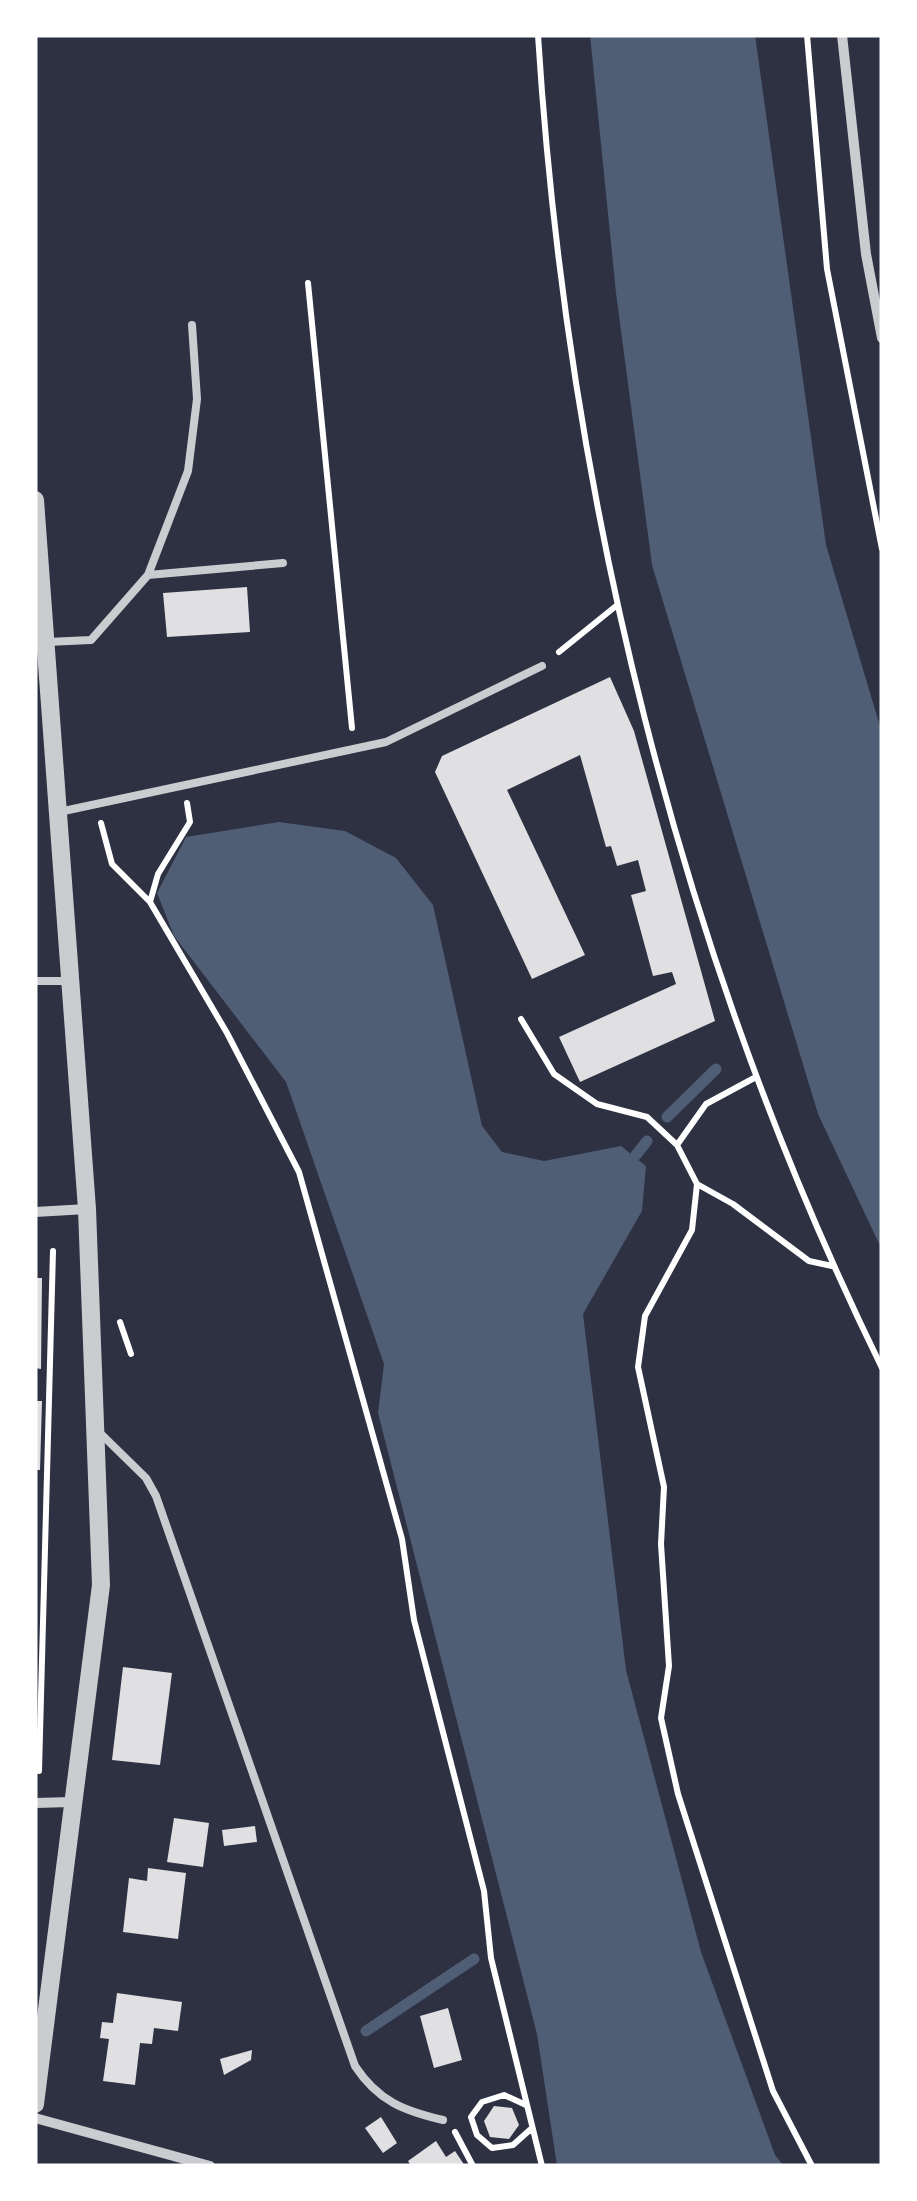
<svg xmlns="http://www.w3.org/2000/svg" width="917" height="2201" viewBox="0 0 917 2201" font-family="Cabin,sans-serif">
<rect width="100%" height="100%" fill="#2d3142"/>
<!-- water -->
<path fill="#4f5d75" d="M590,35h165l71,510 56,188v517l-64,-136 -166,-549 -36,-272z
M279,822l66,9 51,27 37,47 49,221 20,26 42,9 77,-15 25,20 -4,45 -59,103 43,356 75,282 74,203 9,11h-227l-20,-132 -159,-621 6,-49 -98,-282 -112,-146 -17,-43 29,-56z"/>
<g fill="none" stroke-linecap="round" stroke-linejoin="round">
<!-- stream -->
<path stroke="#4f5d75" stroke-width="11" d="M667,1117l49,-48
M636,1155l11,-14
M366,2031l108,-72"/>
</g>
<!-- building -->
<path fill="#e0e0e3" d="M247,587l3,45 -83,5 -4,-44z
M610,677l24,54 81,290 -135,61 -21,-45 117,-53 -4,-12 -19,4 -22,-81 15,-4 -8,-31 -21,6 -6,-20 -5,1 -26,-92 -73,35 78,165 -53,24 -97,-207 7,-16z
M35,1278h7l-1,91 -6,-1z
M35,1401h7l-2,69h-5z
M123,1667l49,6 -12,92 -48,-5z
M174,1818l35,5 -6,44 -36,-5z
M255,1826l2,16 -33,4 -2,-16z
M148,1868l38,5 -8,66 -55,-7 6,-54 18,3z
M117,1993l65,9 -4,29 -24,-3 -2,16 -12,-1 -5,42 -32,-4 6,-42 -9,-1 2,-16 11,1z
M448,2008l14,52 -28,8 -14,-52z
M252,2050l-1,10 -27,15 -4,-16z
M494,2106l18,2 7,17 -10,14 -19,-2 -6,-16z
M381,2117l16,26 -14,10 -18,-25z
M436,2141l10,16 9,-6 10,15h-54l-3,-5z"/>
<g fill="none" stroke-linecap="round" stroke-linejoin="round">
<!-- path -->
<path stroke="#fff" stroke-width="6" d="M538,35c29,459 141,919 344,1333
M807,35l20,234 55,280
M308,283l44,445
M559,652l57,-46
M101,823l11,41 38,38 77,131 72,139 103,367 12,81 70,271 7,67 51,208
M150,902l8,-28 32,-52 -3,-19
M521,1019l33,55 43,30 50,13 30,28 20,39 36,20 76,57 23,5
M677,1145l29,-41 50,-27
M697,1184l-5,46 -47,86 -7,51 26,120 -3,57 8,122 -8,52 17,76 95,297 39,75
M120,1322l11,32
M39,1771l14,-520
M526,2105l-22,-10 -22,7 -11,15 6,18 15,13 21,-3 19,-17
M455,2132l18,34"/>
<!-- service -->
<path stroke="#caccd0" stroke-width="8" d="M148,575l135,-12
M47,642l44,-2 57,-65 40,-104 9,-72 -5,-74
M59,812l327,-70 156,-76
M35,981h35
M98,1431l48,47 10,18 199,570c23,35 49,45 88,54"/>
<!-- minor -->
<path stroke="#caccd0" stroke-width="10" d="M842,35l24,219 16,84
M35,1212l52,-3
M35,1803l37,-1
M35,2118l175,48"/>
<!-- tertiary -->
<path stroke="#caccd0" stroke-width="18" d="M35,500l52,709 14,376 -66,519"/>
</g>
<!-- border -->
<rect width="917" height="2201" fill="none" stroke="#ffffff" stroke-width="75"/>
</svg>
